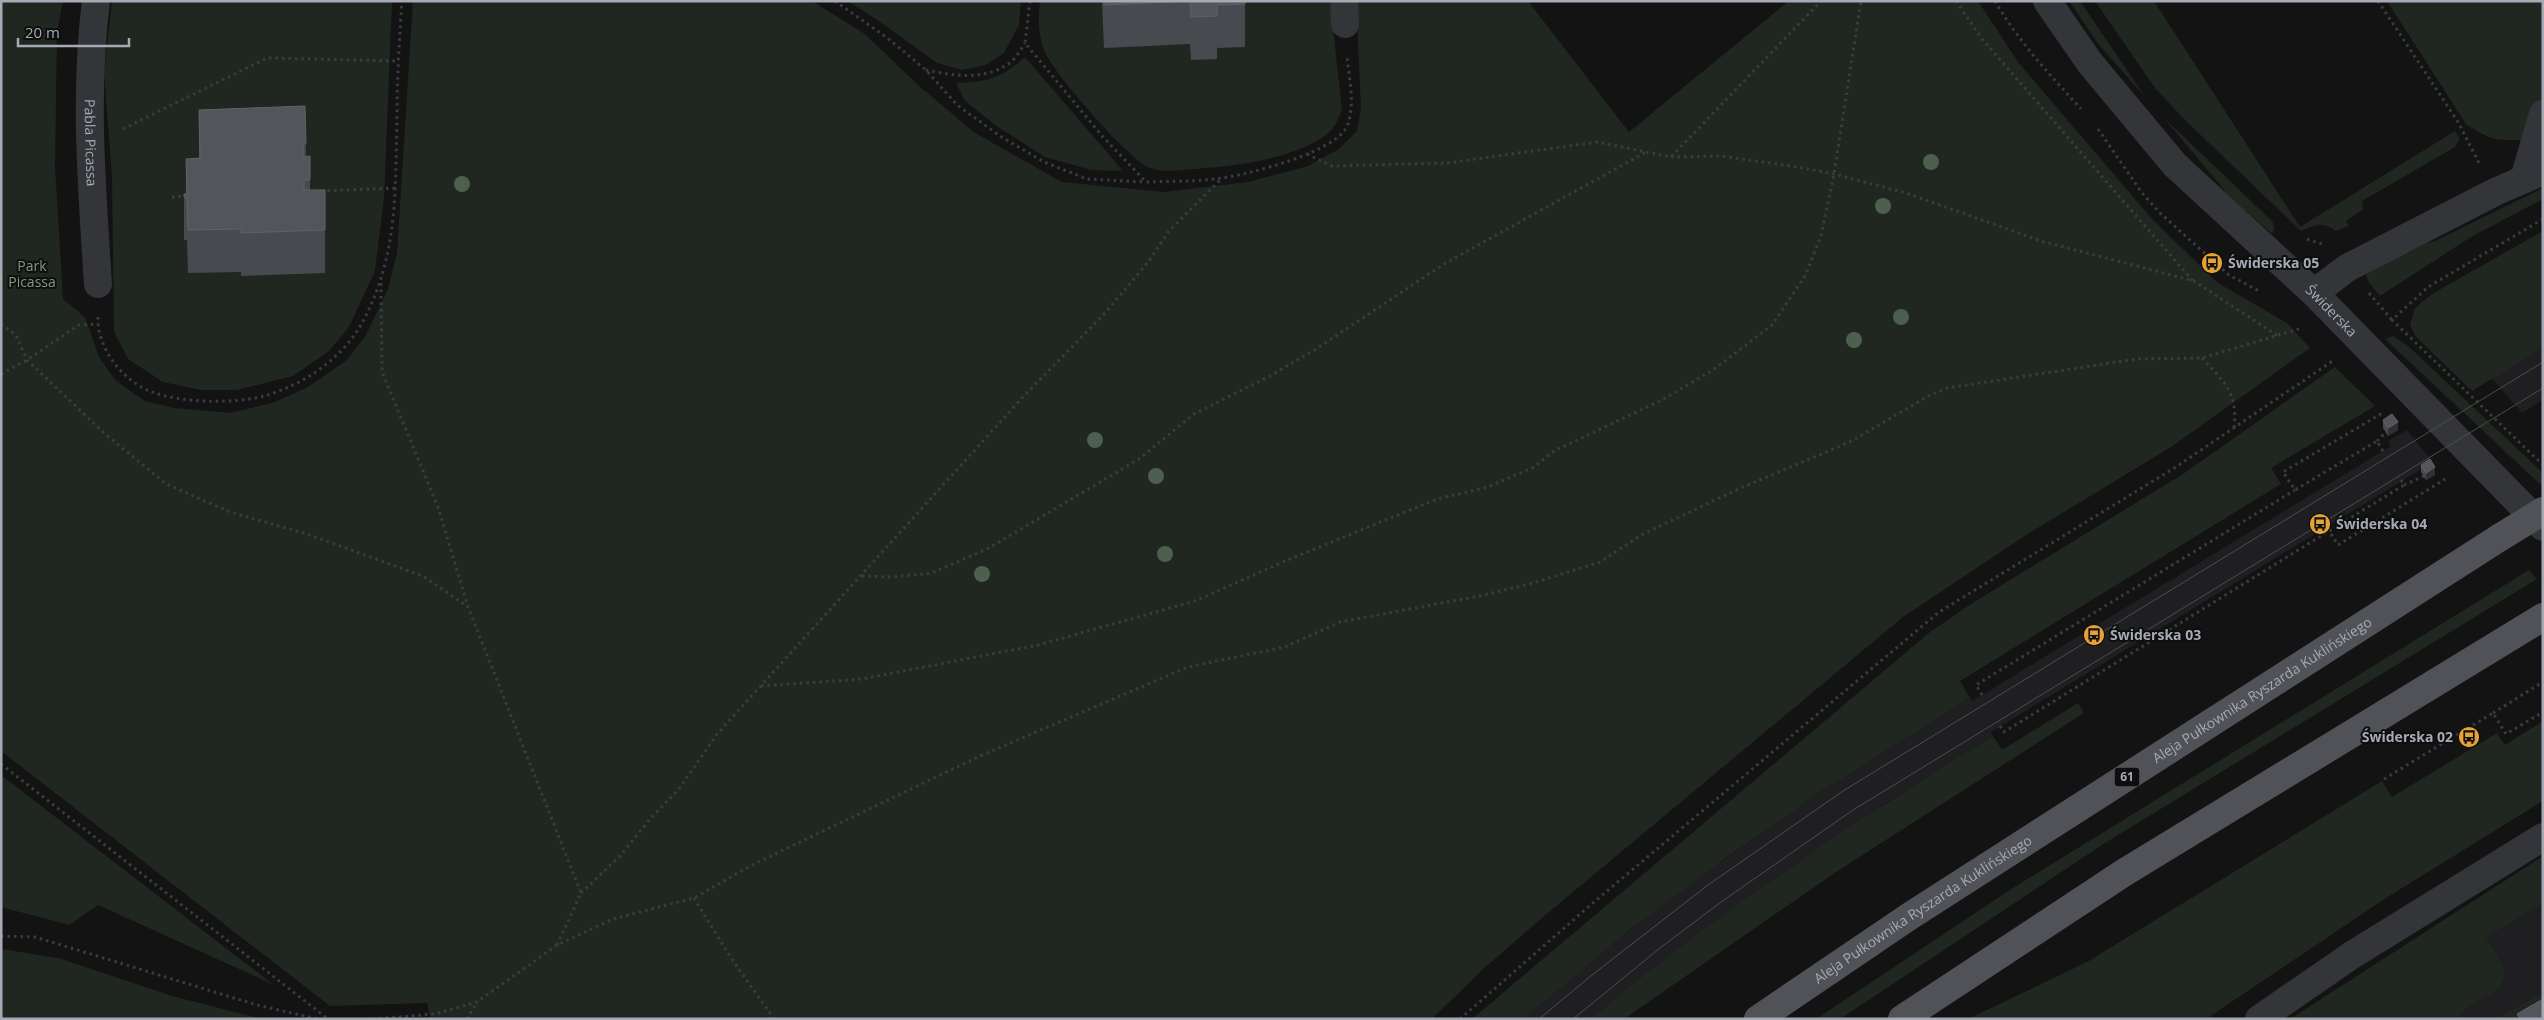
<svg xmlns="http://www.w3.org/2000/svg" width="2544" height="1020" viewBox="0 0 2544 1020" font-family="'Open Sans',sans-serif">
<rect width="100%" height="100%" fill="#131314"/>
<!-- built -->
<path fill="#1f1f21" d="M2543,348v52l-21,13 -30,-35z
M2407,430l26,32 -442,270 2,4 -104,65 -106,71 -85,62 -107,85h-68l35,-31 118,-94 140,-99 154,-97 2,3 10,-6 409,-249 -3,-5z
M2543,870v149h-221z"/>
<!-- green -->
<path fill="#1f2720" d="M1,1h62l-6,31 -2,134 8,133 22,18 14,40 17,24 29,20 29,7 56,5 45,-11 33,-15 39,-27 19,-25 22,-46 9,-36 16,-252h399l53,33 53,51 57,48 87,49 102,10 84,-10 60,-16 31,-17 18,-18 4,-23 -5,-107h172l101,131 160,-131h189l40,61 135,158 65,63 69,40 23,25 -139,99 -145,88 -123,82 -360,300 -62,54 -49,48h-1001l-4,-16 -97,3 -329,-255z
M112,1h280l-8,197 -9,73 -26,56 -21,25 -35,24 -56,14h-36l-38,-8 -35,-23 -14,-27 -2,-155 -8,-105z
M847,1h174l-2,24 -15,28 -19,12 -23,5 -25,-7 -61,-44z
M1040,1h290l12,109c-4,9 -7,19 -16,25 -36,25 -89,31 -131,34 -15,1 -30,4 -45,-1 -20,-7 -99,-97 -106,-118 -6,-16 -6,-33 -4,-49z
M2069,1h11l66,97 -47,-53z
M2095,1h59l146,226 155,-96 5,8 -5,8 -93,54 1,8 -17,12 3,5 -13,5c-13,-10 -21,-6 -35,0l-117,-112 -29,-31z
M2387,1h156v143l-3,-5c-37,1 -43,6 -74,-15z
M1025,57l98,114 -32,-1 -46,-13 -47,-30 -33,-26 -9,-18c33,-2 44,-4 69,-26z
M2163,117l110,105 1,8 -3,3 -41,-36z
M2543,188v11l-72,38 -91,59 -11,-13 -3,-9 17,-13 31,-15 21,-5z
M2543,231v117l-71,43 -56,-54 -6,-12 5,-17 17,-14z
M2393,336l14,9 136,128v14l-158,-148z
M2335,367l40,39 -104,62 10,16 -321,197 10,17 -154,97 -94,66 -91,68 -108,90h-51l458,-387 41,-28 212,-130z
M2529,570l8,9 -432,264 -265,176h-24l200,-133z
M2078,703l6,10 -248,159 -212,147h-33c125,-106 262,-197 402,-283l9,14z
M2543,721v80l-157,97 -180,121h-238l119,-57 295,-181 10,16 105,-64 8,12z
M1,775l273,210 -176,-80 -29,20 -68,-18z
M2543,856v47l-57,34 18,31v11l-6,11 -31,17 -10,12h-167z
M1,949l57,9 114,38 90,23h-261z
M2543,993v26h-45l3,-3z"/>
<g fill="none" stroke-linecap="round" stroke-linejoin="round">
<!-- path -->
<path stroke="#3a3c40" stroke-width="3" stroke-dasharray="2.5 4" stroke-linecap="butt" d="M835,1l51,36 40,33 31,35 43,31 44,26 43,17 58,3
M1030,1l-5,42 78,94 43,45c24,-1 51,0 76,-4 27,-4 117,-26 126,-54 7,-21 1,-46 -1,-68
M1956,1l26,38 211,242
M1995,1c23,40 55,74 86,108
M2378,1l80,121 21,41
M926,70c28,6 60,11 85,-8 5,-4 10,-13 14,-19
M123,129l144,-71 131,3
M2098,129l44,64 18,20 69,62 32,17
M1307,154l25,12 115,-3 150,-21 74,15 150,-156
M1671,157l50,-1 77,11 36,7 72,19 135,48 153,40 84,55
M321,191l75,-3
M172,197l15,-1
M2543,219l-115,68 -36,33 151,145
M2307,239l15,5
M381,283l1,89 56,135 30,100 113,286 -24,52
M2369,293l23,27 -2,3
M98,317c-1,32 25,64 54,75 28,11 84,12 112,4 39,-11 78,-37 98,-73 36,-67 33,-128 35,-201 0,-41 2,-80 5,-121
M1,324l15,11 11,25 77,73 62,51 64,28 77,22 116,42 45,31
M2202,358c22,24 36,34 32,70
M1,374l26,-14 52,-35 19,-1
M2377,441l12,-12
M2383,451l-6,-10 -82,49 -12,-18 101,-60
M2401,480l3,5 -75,46 9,14 109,-67
M2404,485l22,-10
M862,576l29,1 41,-4 57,-25 150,-89 55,-45 76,-38 46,-27 128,-85 202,-112
M761,686l101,-7 176,-34 157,-44 88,-39 154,-63 51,-12 46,-20 20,-16 106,-50 53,-31 59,-45 33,-49 16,-40 13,-62 27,-173
M1982,695l-6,-10 319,-195
M2493,713l50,-31
M2000,726l4,6 325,-201
M1,764l327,255
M2384,779l109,-66 13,21 37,-22
M581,893l40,-38 29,-36 29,-30 38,-55 305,-336 83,-85 44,-52 20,-30 52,-52
M694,898l35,57 45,64
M1,936l34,1 222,68 61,14
M373,1019l62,-5 42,-12 80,-57 56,-26 81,-21 56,-32 230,-110 208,-89 97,-20 55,-25 140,-26 53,-13 67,-21 43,-28 100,-47 109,-46 78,-46 17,-7 190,-29 65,-1 100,-30
M467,1019l10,-17
M1460,1019l134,-117 345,-290 237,-145 158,-107"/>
<!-- minor -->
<g stroke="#343539" stroke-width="28">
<path id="s1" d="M96,1c-12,95 -4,189 2,283"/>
<path d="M1344,1l1,23"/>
<path id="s2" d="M2047,1l43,62 85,102 139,128 229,234"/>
<path d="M2524,179l19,-65"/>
<path d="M2314,293l33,-25 148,-76 48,-21"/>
<path d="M2259,1019l93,-64 191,-118"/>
</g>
<!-- major -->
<g stroke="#505258" stroke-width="28">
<path id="s3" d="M1758,1019l152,-103 589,-378"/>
<path d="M1902,1019l223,-147 418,-255"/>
</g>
<!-- tram -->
<path stroke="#4b4d52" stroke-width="1" d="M1539,1019l53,-44 116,-90 135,-94 700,-429
M1573,1019l87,-71 61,-46 132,-92 690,-422"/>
<!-- major-bridge -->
<path stroke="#505258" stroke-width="28" d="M2499,538l44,-27"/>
</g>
<!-- trees -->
<g fill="#4d5f4e">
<circle cx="1931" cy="162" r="8"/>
<circle cx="462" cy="184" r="8"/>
<circle cx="1883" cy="206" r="8"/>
<circle cx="1901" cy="317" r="8"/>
<circle cx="1854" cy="340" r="8"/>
<circle cx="1095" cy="440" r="8"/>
<circle cx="1156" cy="476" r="8"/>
<circle cx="1165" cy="554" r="8"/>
<circle cx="982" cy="574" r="8"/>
</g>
<!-- wall -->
<path fill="#494a4f" d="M1102,1h143v46l-28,1v11l-26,1 -1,-16 -86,4z
M305,106l1,51 4,-1v34l15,40v43l-84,3v-4l-53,1 -1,-33h-3v-46h2v-35l13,-1v-48z
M2383,420l15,10 -10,6 -5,-8z
M2421,465l14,10 -9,5 -5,-8z"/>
<!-- shaded-wall -->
<path fill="#2f3033" d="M2398,422v8l-10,6v-8z
M2435,467v8l-9,5v-7z"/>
<!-- building -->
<path fill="#53555a" stroke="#606268" d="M1104,1h86l-86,4z
M1190,1h55v3l-28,1v11l-26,1z
M305,106l1,38h-3v13l7,-1v24h-6v10h21v40l-84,3v-4l-53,1 -1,-33h-3v-3h3l-1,-35 14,-1 -1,-48z
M2392,414l6,8 -10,6 -5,-8z
M2430,459l5,8 -9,6 -5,-8z
M2543,999v20h-23l-3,-5z"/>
<!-- icons -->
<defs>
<g id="bus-disc" transform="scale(1.125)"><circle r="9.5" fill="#e7a237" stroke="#0e0e0f"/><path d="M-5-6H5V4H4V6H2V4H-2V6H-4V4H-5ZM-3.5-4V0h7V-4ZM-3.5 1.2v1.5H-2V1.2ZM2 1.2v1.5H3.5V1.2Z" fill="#111"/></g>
</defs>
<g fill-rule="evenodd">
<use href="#bus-disc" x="2212" y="263"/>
<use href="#bus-disc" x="2320" y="524"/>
<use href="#bus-disc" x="2094" y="635"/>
<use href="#bus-disc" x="2469" y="737"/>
</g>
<g text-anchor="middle" stroke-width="4" stroke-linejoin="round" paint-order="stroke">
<!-- shield labels -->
<rect fill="#0e0e0f" stroke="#787b82" stroke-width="1" x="2114.5" y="767.5" width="25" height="19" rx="4"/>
<g font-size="12" font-weight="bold" fill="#a5aab4">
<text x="2127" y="781">61</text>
</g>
<!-- street labels -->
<g font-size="14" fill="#a5aab4" stroke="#0e0e0f">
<text dy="5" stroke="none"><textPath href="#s1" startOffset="142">Pabla Picassa</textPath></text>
<text dy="5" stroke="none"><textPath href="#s2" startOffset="422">Świderska</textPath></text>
<text dy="5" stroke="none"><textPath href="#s3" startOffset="602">Aleja Pułkownika Ryszarda Kuklińskiego</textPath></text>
<text dy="5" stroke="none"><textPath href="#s3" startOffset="198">Aleja Pułkownika Ryszarda Kuklińskiego</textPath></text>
</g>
<!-- poi labels -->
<g font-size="14" font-weight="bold" fill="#a5aab4" stroke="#0e0e0f" text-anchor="start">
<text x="2228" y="268">Świderska 05</text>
<text x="2336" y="529">Świderska 04</text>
<text x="2110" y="640">Świderska 03</text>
<text x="2453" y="742" text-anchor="end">Świderska 02</text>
</g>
<!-- park labels -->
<g font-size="14" fill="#7d9e7d" stroke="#0e0e0f">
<text x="32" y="271">Park<tspan x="32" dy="16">Picassa</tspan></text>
</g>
</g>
<!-- border -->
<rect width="2544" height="1020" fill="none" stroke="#a5aab4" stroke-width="5"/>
<!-- scale -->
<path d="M18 38v8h111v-8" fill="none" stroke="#a5aab4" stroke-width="2.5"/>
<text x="25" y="38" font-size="15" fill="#a5aab4" stroke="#0e0e0f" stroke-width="4" paint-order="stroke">20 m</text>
</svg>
